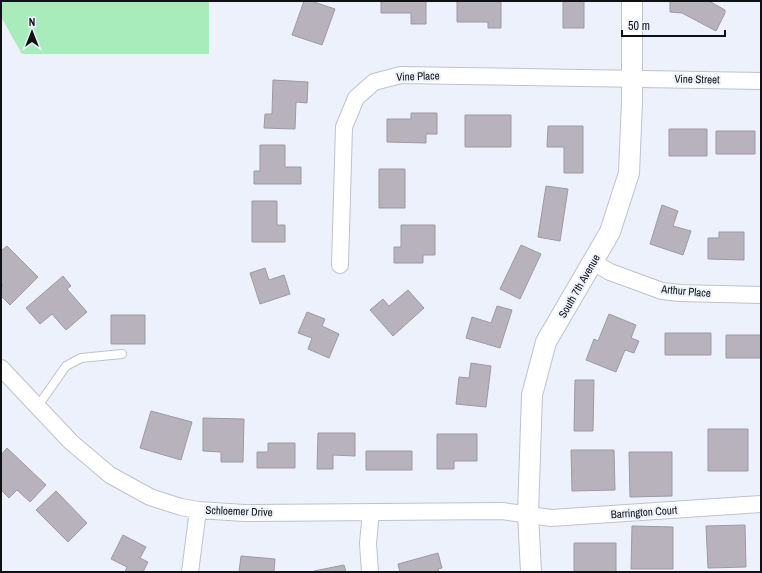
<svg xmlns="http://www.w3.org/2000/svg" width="762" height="573" viewBox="0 0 762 573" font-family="'Archivo Narrow',sans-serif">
<rect width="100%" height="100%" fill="#ecf1fc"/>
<!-- green -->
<path fill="#a7ecba" d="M1,1h208v53h-187l-21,-37z"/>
<!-- building -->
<path fill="#b8b2bc" stroke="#9e99a3" d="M304,1h7l24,8 -13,36 -30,-10z
M381,1h45v23h-15v-11h-30z
M457,1h44v27h-13v-6h-31z
M563,1h21v27h-21z
M670,1h39l16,9v3l-9,18 -34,-18 -12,-1z
M273,80l35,2 -1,21 -11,-1 -1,27 -31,-1 1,-14h7z
M411,113h26v21h-11v9l-39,-1v-23h24z
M465,115h46v32h-46z
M548,126h35v47h-19v-26h-17z
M669,129h38v27h-38z
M716,131h39v23h-39z
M260,145h25v22h16v17h-47v-13h6z
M379,169h26v39h-26z
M546,186l22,3 -8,52 -22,-4z
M252,201h25v24h8v17h-33z
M662,205l16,6 -5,15 18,5 -8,24 -33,-11z
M401,225h34v30h-12v8h-29v-16h7z
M719,232h25v28l-36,-1v-21h11z
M521,245l20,9 -21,45 -20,-10z
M7,246l31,31 -28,28 -9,-9v-9l2,-2 -2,-2v-32z
M265,268l4,12 15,-5 6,19 -30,10 -10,-31z
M63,276l8,10 -4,3 20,23 -21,18 -14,-16 -12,10 -14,-16z
M408,290l16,18 -31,28 -23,-26 13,-11 6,7z
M497,306l15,4 -12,38 -34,-10 6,-21 19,6z
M307,312l18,7 -3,7 17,8 -10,24 -21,-9 4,-11 -14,-5z
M609,314l27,11 -5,13 8,3 -5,12 -9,-3 -9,22 -30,-12 8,-21 4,2z
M111,315h34v29h-34z
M665,333h46v22h-46z
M726,335h35v23h-35z
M471,363l20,3 -5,41 -30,-3 3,-27 10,1z
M575,380h19l-1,51h-19z
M151,411l41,11 -11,38 -41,-12z
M203,418l41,1 -1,43h-22v-10l-18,-1z
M708,429h40v42h-40z
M318,433h37v23l-22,-1v14h-16z
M437,434h40v27h-23v8h-17z
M268,443h27v25h-38v-16h11z
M7,448l39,37 -16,17 -13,-12 -8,8 -8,-8v-35z
M571,450h43l1,40 -43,1z
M366,451h46v19h-46z
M629,452h43v44l-42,1z
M56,491l31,32 -19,19 -32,-32z
M745,525l1,42 -38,1 -2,-42z
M632,526l41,1v42h-42z
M123,535l23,12 -6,11 8,4 -5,10h-18l2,-5 -16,-8z
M574,543h42v29h-42z
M438,553l4,15 -4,1 1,3h-39l-2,-8z
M241,556l34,3 -1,13h-35z
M344,565l2,7h-32v-1z"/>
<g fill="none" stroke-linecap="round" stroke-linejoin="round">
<!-- service casing -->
<g stroke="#bec2cd" stroke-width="10">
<path id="service" d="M38,406l28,-40 15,-8 41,-4"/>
</g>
<!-- minor casing -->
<g stroke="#bec2cd" stroke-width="18">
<path id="minor" d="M593,262l17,10 52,19 18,2 81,2
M340,265l4,-138 12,-29 18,-16 27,-7 360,6
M1,368l70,74 39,33 40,22 31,10 17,3 46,3 258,-2 49,7 210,-14
M190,572l8,-62
M370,572l-2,-29 3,-31"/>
</g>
<!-- tertiary casing -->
<g stroke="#bec2cd" stroke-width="22">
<path id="tertiary" d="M531,572l-3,-58 4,-119 14,-53 64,-110 19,-59 3,-71v-101"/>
</g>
<!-- service -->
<use href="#service" stroke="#fff" stroke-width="8"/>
<!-- minor -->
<use href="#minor" stroke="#fff" stroke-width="16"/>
<!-- tertiary -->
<use href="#tertiary" stroke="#fff" stroke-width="20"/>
</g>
<g text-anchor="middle" stroke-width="4" stroke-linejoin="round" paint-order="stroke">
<!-- street labels -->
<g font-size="11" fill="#101115" stroke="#ecf1fc">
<text transform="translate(418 76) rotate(-2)" y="4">Vine Place</text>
<text transform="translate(697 79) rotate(1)" y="4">Vine Street</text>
<text transform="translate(579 286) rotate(-60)" y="4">South 7th Avenue</text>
<text transform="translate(686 291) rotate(5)" y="4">Arthur Place</text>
<text transform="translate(239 511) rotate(2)" y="4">Schloemer Drive</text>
<text transform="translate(644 512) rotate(-4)" y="4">Barrington Court</text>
</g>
</g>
<!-- border -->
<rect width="762" height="573" fill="none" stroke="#101115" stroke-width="4"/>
<!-- north arrow -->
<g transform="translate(32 32)" stroke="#ecf1fc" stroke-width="3" paint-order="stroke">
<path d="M0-3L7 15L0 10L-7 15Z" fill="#101115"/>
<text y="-6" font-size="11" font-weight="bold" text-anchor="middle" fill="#101115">N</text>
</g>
<!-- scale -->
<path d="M622 30v6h103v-6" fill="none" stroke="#101115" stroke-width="2"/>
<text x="628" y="30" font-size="12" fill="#101115" stroke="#ecf1fc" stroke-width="3" paint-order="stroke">50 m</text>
</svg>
